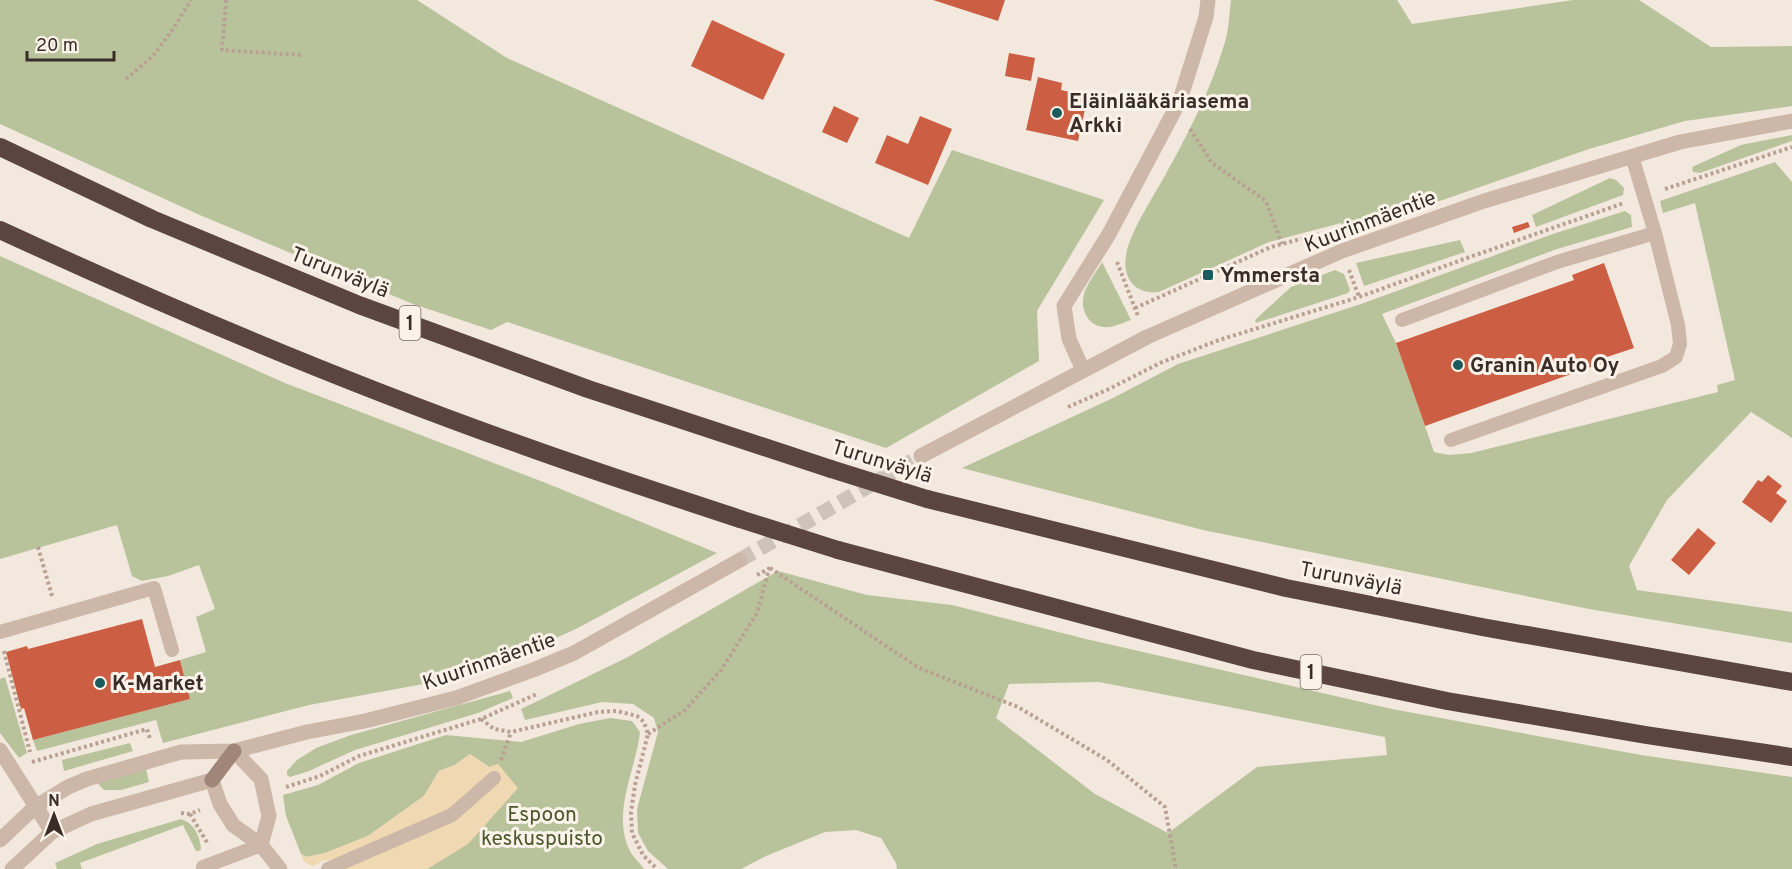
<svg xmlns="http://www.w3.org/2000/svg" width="1792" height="869" viewBox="0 0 1792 869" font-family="Overpass,sans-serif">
<rect width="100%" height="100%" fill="#f3e8dd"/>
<!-- green -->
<path fill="#b8c39c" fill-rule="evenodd" d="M0,0h417l90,58 402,180 43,-88 152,50 -67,111 2,50 -153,87 -379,-126 -16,8 -78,-26 -211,-88 -202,-92z
M1231,0h166l15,24 161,-24h66l72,47 81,-1v60l-107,15 -96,28 -244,85 -4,-11 -72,19 -110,50c-23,3 -37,-13 -33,-36 3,-24 30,-63 42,-86 22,-40 43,-81 56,-125 5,-14 5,-30 7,-45z
M1792,135v6l-92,32 -7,-1 -1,-5 49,-22z
M1775,162l17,20v256l-41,-26 -84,88 -38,66 8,24 155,22v31l-203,-34 -386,-79 -241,-62 151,-70 65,-34 183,-60 192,-70 72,-23 6,4 1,12 -75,22 -175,65 14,29 38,109 15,3 22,-2 247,-61 -1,-7 18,-5 -40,-177 -32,10 -3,-12z
M1610,178l6,2 8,8 -1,7 -87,32 -4,-12z
M1460,240l5,12 -101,34 -8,-23z
M0,256l285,127 261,100 171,70 -141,76 -61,27 -86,27 -120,22 -146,38 -7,-23 -119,31 -4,-11 157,-41 -10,-39 26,-8 -10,-35 19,-8 -16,-44 -31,11 -26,5 -10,-5 -15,-51 -117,34z
M1102,262l29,58c-9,3 -18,8 -28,7 -17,-2 -24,-21 -18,-36 4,-10 12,-20 17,-29z
M1335,270l9,4 6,16 -2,3 -92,30 -1,-3 36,-33z
M778,571l89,24 85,10 134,34 306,70 249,46 151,22v92h-895l-1,-6 -15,-25 -25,-8 -31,2 -59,24 -25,13h-73l-20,-18 -10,-18 -1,-24 21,-77 -4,-14 -21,-14 -31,-2 -77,18 -4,-11 107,-52zM1099,682l286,55 2,18 -130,12 -89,66 -73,-39 -99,-76 13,-34z
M5,677l22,76 -8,5 -19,-25v-54z
M510,691l3,7 -35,15 -123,37 -46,21 -19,6 -3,-2v-4l10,-11 19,-12 35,-13z
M610,718l22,3 8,11c-4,38 -29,80 -10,119 3,6 10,12 14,18h-217l42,-26 20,-76 -19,-13 -15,11 -16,6 -15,25 -56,40 -43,17 -18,4 -6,-3 -15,-38 -3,-21 35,-10 41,-22 87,-28 75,7 58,-18z
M130,743l3,8 -69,20 -2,-11z
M146,769l3,13 -28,8h-17l-5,-5v-3z
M181,819c13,4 19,17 20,30l-2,2h-3l-13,-26 -103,38 2,6h-25l-2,-6 42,-19z"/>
<!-- sand -->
<path fill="#f0d8b2" d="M470,754l18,13 10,-3 20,24 -49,55 -42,26h-90l-3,-9h-9l-12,6 -9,-4 -3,-8 6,3 18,-4 43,-17 56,-40 15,-25 16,-6z"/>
<!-- building -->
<path fill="#cb5e43" d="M933,0h72l-7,21z
M712,20l73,34 -22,46 -72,-34z
M1009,53l26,5 -4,23 -26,-5z
M1038,77l24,6 -1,7 27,6 -10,45 -52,-11z
M834,106l25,12 -12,25 -25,-11z
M920,116l32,13 -24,56 -53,-22 12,-28 21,9z
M1528,222l2,5 -16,6 -2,-6z
M1604,263l30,85 -30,10 1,4 -180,64 -29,-83 178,-63 -2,-5z
M1768,475l14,11 -6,7 11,8 -16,22 -29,-21 16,-22 4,2z
M1698,528l18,15 -27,32 -18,-15z
M142,619l13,48 25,-7 10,39 -157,41 -9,-32 -3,1 -15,-57 21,-6 1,3z"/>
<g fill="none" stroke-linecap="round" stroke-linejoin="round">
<!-- tertiary-tunnel -->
<path stroke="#cec3b9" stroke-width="15" stroke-dasharray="15 8" stroke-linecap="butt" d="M740,560l181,-104"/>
<!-- path -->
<path stroke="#b8a192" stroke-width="4" stroke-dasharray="3 3" stroke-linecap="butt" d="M226,0l-4,50 79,5
M126,79l27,-23 20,-27 18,-29
M1190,129l22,34 54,38 16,43
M1665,189l127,-42
M1117,262l21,54
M1349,270l10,27
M1135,308l136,-61 48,-13
M1068,407l41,-18 51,-26 59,-23 140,-43 108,-39 157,-55
M38,547l14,49
M770,568l149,100 99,39 89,53 58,47 11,62
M757,575l13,-7
M4,651l26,101
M481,719l13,10 17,3 87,-20 19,-1 20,5 7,6 4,12 -13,51 -4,27 1,21 11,22 14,14
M648,734l37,-24 36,-40 36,-57 12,-44
M501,760l10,-28
M32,762l115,-33 3,10
M286,787l34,-11 39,-20 122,-37 56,-25
M181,813l9,1 10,-4
M190,814l18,30"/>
<!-- service -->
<path stroke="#ccb7a8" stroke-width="14" d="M1402,320l155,-58 98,-29
M1451,440l211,-74 14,-9 4,-13 -2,-19 -23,-92 -23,-77
M0,632l154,-44 18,62
M204,869l-1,-2 58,-22
M328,869l124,-54 42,-37"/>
<!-- minor -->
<path stroke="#ccb7a8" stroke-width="15" d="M1083,370l-14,-31 -5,-33 45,-72 71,-134 26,-83 2,-17
M0,750l52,82"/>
<!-- tertiary -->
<path stroke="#ccb7a8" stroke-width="15" d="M921,456l226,-119 195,-86 142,-50 196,-59 112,-21
M234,751l27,28 8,37 -8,29
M0,840l35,-33 33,-20 19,-8 94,-27 53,-1 73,-19 58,-11 91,-23 77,-28 41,-17 166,-93
M12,869l40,-37 39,-18 121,-34 8,24 13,21 28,20 19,24"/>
<!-- secondary -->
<path stroke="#a08579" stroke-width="15" d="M212,780l22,-29"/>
<!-- motorway -->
<path stroke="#5a463f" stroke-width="18" d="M0,147l152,72 207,86 229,84 243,80
M0,230c171,79 346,153 524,216 72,26 144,49 216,73
M927,499l359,89 196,39 310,55
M838,550l415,110 194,41 199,34 146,22"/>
<!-- motorway-bridge -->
<path stroke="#5a463f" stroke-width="18" d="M831,469l96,30
M740,519l98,31"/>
</g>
<!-- markers -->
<g fill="#1c5b5c" stroke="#fbf2e9" stroke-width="2">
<circle cx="1057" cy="113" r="6"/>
<rect x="1202" y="269" width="12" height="12" rx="3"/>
<circle cx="1458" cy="365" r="6"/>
<circle cx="100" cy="683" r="6"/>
</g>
<g text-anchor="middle" stroke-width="6" stroke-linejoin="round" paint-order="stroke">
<!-- shield labels -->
<g fill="#fbf2e9" stroke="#736862" stroke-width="1.5">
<rect x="399.5" y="306" width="21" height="34" rx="4.5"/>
<rect x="1300.5" y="655" width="21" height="34" rx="4.5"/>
</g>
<g font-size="20" font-weight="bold" fill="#392d28">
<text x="410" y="330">1</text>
<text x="1311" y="679">1</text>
</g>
<!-- poi labels -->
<g font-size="21" font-weight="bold" fill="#392d28" stroke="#fbf2e9" text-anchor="start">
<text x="1069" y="108">Eläinlääkäriasema<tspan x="1069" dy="24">Arkki</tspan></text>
<text x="1220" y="282">Ymmersta</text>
<text x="1470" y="372">Granin Auto Oy</text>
<text x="112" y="690">K-Market</text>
</g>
<!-- street labels -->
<g font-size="21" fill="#392d28" stroke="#fbf2e9">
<text transform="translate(1370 221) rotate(-21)" y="7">Kuurinmäentie</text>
<text transform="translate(340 272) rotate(22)" y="7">Turunväylä</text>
<text transform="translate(882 461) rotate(17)" y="7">Turunväylä</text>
<text transform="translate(1351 578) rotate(11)" y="7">Turunväylä</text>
<text transform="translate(489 661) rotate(-19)" y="7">Kuurinmäentie</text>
</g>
<!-- park labels -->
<g font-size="21" fill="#4a582b" stroke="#fbf2e9">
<text x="542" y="821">Espoon<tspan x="542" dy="24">keskuspuisto</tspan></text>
</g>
</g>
<!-- north arrow -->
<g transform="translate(54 815)" stroke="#fbf2e9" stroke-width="4.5" paint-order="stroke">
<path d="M0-4.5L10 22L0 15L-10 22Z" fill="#392d28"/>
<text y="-9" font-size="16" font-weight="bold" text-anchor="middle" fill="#392d28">N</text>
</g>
<!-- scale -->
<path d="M27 51v9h87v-9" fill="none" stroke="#392d28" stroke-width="3"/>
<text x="36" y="51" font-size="18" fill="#392d28" stroke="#fbf2e9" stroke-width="4.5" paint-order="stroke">20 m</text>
</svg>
